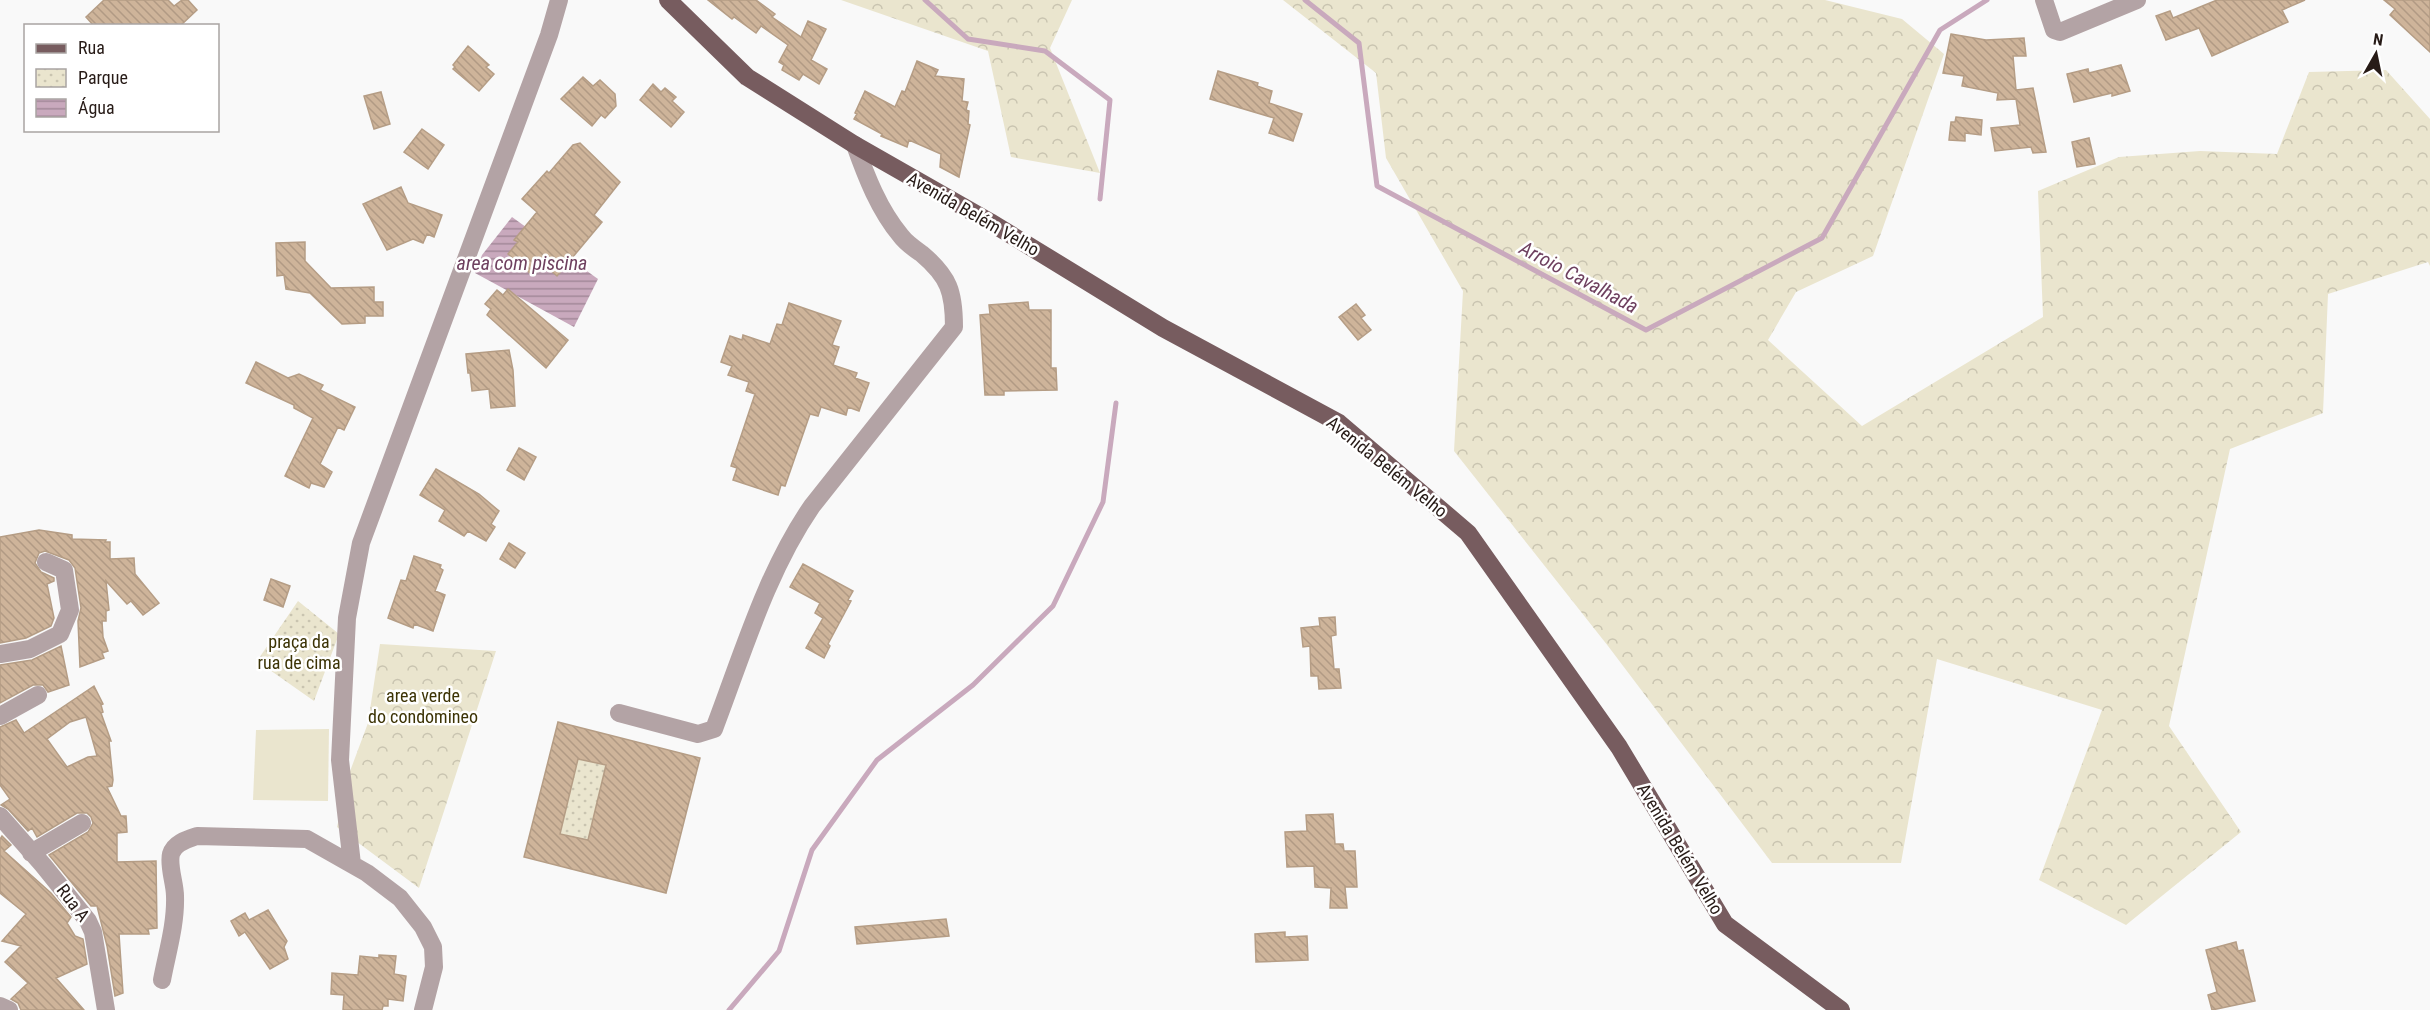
<svg xmlns="http://www.w3.org/2000/svg" width="2430" height="1010" viewBox="0 0 2430 1010" font-family="'Roboto Condensed',sans-serif">
<defs>
<pattern id="forest-crowns" width="20" height="18" patternUnits="userSpaceOnUse" patternTransform="scale(1.5)"><rect width="20" height="18" fill="#eae5ce"/><path d="M2 6a3 3 0 1 1 6 0M12 15a3 3 0 1 1 6 0" fill="none" stroke="#c9c4b0"/></pattern>
<pattern id="park-dots" width="8" height="8" patternUnits="userSpaceOnUse" patternTransform="scale(1.5)"><rect width="8" height="8" fill="#eae5ce"/><path d="M2 2h.1M6 6h.1" fill="none" stroke="#c9c4b0" stroke-width="1.8" stroke-linecap="round"/></pattern>
<pattern id="water-rules" width="6" height="5" patternUnits="userSpaceOnUse" patternTransform="scale(1.5)"><rect width="6" height="5" fill="#c9a9bd"/><path d="M0 2.5h6" fill="none" stroke="#a38999"/></pattern>
<pattern id="building-back-hatch" width="6" height="6" patternUnits="userSpaceOnUse" patternTransform="scale(1.5)"><rect width="6" height="6" fill="#ceb49a"/><path d="M-1 5l2 2M0 0l6 6M5-1l2 2" fill="none" stroke="#b19a84"/></pattern>
</defs>
<rect width="100%" height="100%" fill="#f9f9f9"/>
<!-- grass -->
<path fill="#eae5ce" d="M329,729l-1,72 -75,-1 3,-70z"/>
<!-- forest -->
<path fill="url(#forest-crowns)" d="M841,0h231l-22,48 50,125 -89,-16 -23,-106z
M1283,0h542l77,19 42,35 -71,202 -77,36 -28,48 94,86 181,-109 -5,-126 81,-34 81,-6 77,3 32,-82 77,-2 44,49v147l-2,-4 -100,32 -5,119 -93,36 -61,277 72,106 -115,93 -87,-45 63,-170 -165,-51 -36,204h-129l-164,-217 -154,-195 9,-160 -77,-133 -10,-85z
M380,644l116,7 -77,237 -82,-61 12,-53 19,-51z"/>
<!-- park -->
<path fill="url(#park-dots)" d="M298,601l41,33 -25,67 -57,-40z
M578,759l28,6 -18,76 -28,-7z"/>
<!-- water -->
<path fill="url(#water-rules)" d="M512,217l86,62 -24,48 -99,-54 7,-18z"/>
<g fill="none" stroke-linecap="round" stroke-linejoin="round">
<!-- stream -->
<path stroke="#c9a9bd" stroke-width="5" d="M925,0l43,39 77,12 65,49 -10,99
M1305,0l54,43 18,143 269,144 176,-92 118,-208 47,-30
M729,1010l50,-59 33,-101 65,-90 96,-75 80,-79 50,-104 13,-99"/>
</g>
<!-- building -->
<path fill="url(#building-back-hatch)" stroke="#b59d85" stroke-width="1.5" fill-rule="evenodd" d="M104,0h64l6,6 8,-6h6l9,10 -17,16h-86l-8,-9z
M708,0h48l19,14 -3,3 29,20 7,-16 18,8 -15,31 16,9 -8,15 -16,-10 -4,6 -17,-10 2,-5 -5,-3 9,-17 -27,-19 -5,7 -22,-16 -2,2z
M2217,0h88l-23,10 6,12 -76,34 -13,-28 -33,12 -10,-24 14,-5 3,7z
M2384,0h46v52l-40,-37 5,-6z
M1951,34l35,6 38,-2 2,18h-13l3,34 17,-2 13,64 -13,1 -2,-6 -36,4 -4,-23 29,-3 -4,-26 -19,1 1,-7 -36,-7 2,-10 -21,-3z
M468,46l21,19 -3,2 8,7 -15,17 -26,-22 2,-2 -2,-2z
M917,61l21,9 -3,6 29,3 -2,22 6,1 -2,8 3,1 -1,13 2,1 -11,52 -19,-10 1,-13 -32,-14 -2,7 -26,-11 1,-2 -28,-15 3,-5 -2,-1 10,-22 30,16 7,-16 3,1z
M2121,65l9,26 -18,5v-3l-38,9 -7,-28 21,-5 1,4z
M1218,71l40,12 -1,3 15,5 -3,12 33,11 -9,27 -24,-8 5,-15 -64,-19z
M583,77l10,9 7,-6 15,14 1,12 -11,12 -4,-3 -9,11 -31,-27z
M653,84l8,8 4,-4 11,9 -4,4 12,11 -13,15 -31,-27z
M381,92l9,32 -16,5 -10,-33z
M1956,117l26,3 -1,15 -16,-2v8l-16,-1 2,-18h4z
M422,129l22,16 -16,24 -24,-17z
M2089,138l6,26 -18,3 -5,-25z
M580,143l40,39 -26,33 8,7 -45,54 -15,-13 -10,12 -24,-21 10,-12 -4,-2 23,-28 -15,-13 25,-28 2,2 24,-28z
M401,187l7,16 34,12 -8,22 -7,-3 -4,9 -10,-4 -26,11 -24,-46z
M305,242v19l26,27 43,-1v15h9v14h-18v7l-23,1 -32,-31 -24,-4 -2,-14 -7,1 -1,-33z
M508,289l60,51 -22,28 -59,-53 4,-6 -6,-5 12,-14 6,5z
M1028,302l1,8h22v58h5l1,22 -53,1v4h-19l-5,-80 10,-1 -1,-9z
M789,303l52,18 -9,24 7,2 -6,18 24,8 -2,5 14,5 -10,28 -11,-4 -2,8 -25,-8 -3,9 -8,-2 -25,72 -4,-1 -3,10 -45,-15 4,-12 -6,-2 24,-72 -9,-3 3,-9 -21,-7 4,-9 -11,-4 9,-26 12,4 1,-5 27,9 7,-20 5,1z
M1356,304l9,11 -4,3 10,12 -13,10 -19,-23z
M509,350l4,20 2,36 -24,2 -2,-19 -17,2 -2,-18h-2l-2,-19z
M256,362l32,16 11,-4 24,11 -3,5 35,17 -11,23 -6,-3 -18,37 12,8 -8,15 -13,-4 -2,5 -24,-12 28,-58 -19,-10v-3l-48,-22z
M519,448l17,9 -12,23 -17,-10z
M436,469l43,25 20,17 -8,13 4,3 -9,14 -18,-10 -4,5 -25,-15 6,-11 -25,-15z
M39,530l33,5v4l34,1 -1,2h5v17l24,-1 1,16 24,29 -16,12 -12,-14 -4,3 -21,-23 3,29 -3,1v10h-4l1,16 5,14 -6,2 2,5 -24,9 -2,-46 3,-13 -6,-40 -6,-8 -24,-9 -6,2 -4,10 6,9 13,6v3l-7,3 7,34 -3,8 -25,12 -26,5v-106z
M509,543l16,10 -10,15 -15,-9z
M414,556l27,9 -1,3 3,2 -8,21 10,4 -12,36 -19,-7 -1,4 -25,-10 13,-38 5,1z
M803,564l50,27 -5,9 3,1 -23,43 2,2 -6,12 -18,-10 17,-30 -8,-5 5,-10 -30,-16z
M271,579l19,7 -7,21 -19,-7z
M1335,617l1,18 -5,1 3,33h5l2,19 -22,1 -1,-13h-7l-1,-30 -7,1 -2,-19 19,-2 -1,-8z
M61,646l8,39 -21,7 -5,-7h-10l-33,18v-38l32,-5z
M94,686l9,18 -2,1 2,7 -2,1 10,28h-2l4,39 -1,6 -5,1 14,29h5l1,16 -10,1v29l39,-1 1,67 -9,1 1,5h-30l4,59 -8,3 -8,-50 -10,-40h-6l-42,-51 39,-23 5,-9 -2,-6 -4,-4h-10l-40,24 -5,-9 -4,3 -20,-22 -7,-4 9,-6 -10,-14v-58l16,-7 8,13zM86,717l11,39 -9,1 -21,10 -20,-28 23,-17z
M558,722l142,36 -34,135 -142,-36zM578,759l28,6 -18,75 -28,-6z
M1333,814l2,30h8l1,7h11l2,36h-12l2,21h-17l1,-20 -16,-1 -1,-21 -27,1 -2,-35 22,-1 -1,-16z
M2,836l9,9 -7,6 47,42 20,24 -4,6 8,13 8,3 4,25 -31,14 28,32h-63l-3,-7 -7,-4 17,-16 -23,-21 16,-16 -19,-5 24,-27 -26,-21v-54z
M268,910l19,31 -3,6 4,12 -18,10 -25,-37 -6,4 -8,-15 14,-8 4,7z
M946,919l3,17 -92,8 -2,-17z
M1285,932v5l22,-1 1,24 -52,2 -1,-28z
M2236,942l2,9 5,-1 12,51 -43,9 -4,-15 9,-3 -11,-42z
M379,955l17,1 -2,18 12,2 -3,25 -15,-2v7h-5l-1,4h-39l1,-15 -13,-1 1,-21 26,2 2,-19 19,2z"/>
<g fill="none" stroke-linecap="round" stroke-linejoin="round">
<!-- minor -->
<path stroke="#b3a3a5" stroke-width="18" d="M2044,0l10,30 6,2 77,-32
M0,654l30,-5 30,-15 10,-24 -6,-40 -18,-8
M619,713l79,21 16,-5c29,-76 52,-156 98,-223l142,-179c0,-35 -5,-50 -32,-73 -7,-5 -16,-11 -21,-18 -22,-26 -35,-60 -46,-91
M0,716l38,-21
M0,816l43,49 45,56 5,11 13,78
M31,853l51,-30
M352,864l-12,-104 7,-142 14,-75 188,-508 10,-35
M162,980c5,-27 14,-56 13,-84 0,-13 -7,-30 -4,-42 3,-11 17,-15 26,-18l110,3 60,34 33,25 23,29 10,20 1,20 -11,43
M0,1006l9,4"/>
<!-- major -->
<path stroke="#775c5f" stroke-width="18" d="M668,0l79,77 108,68 135,77 173,106 176,95 129,110 151,214 106,177 116,86"/>
</g>
<g text-anchor="middle" stroke-width="5" stroke-linejoin="round" paint-order="stroke">
<!-- street labels -->
<g font-size="18" fill="#271b17" stroke="#fff">
<text transform="translate(973 214) rotate(30)" y="6">Avenida Belém Velho</text>
<text transform="translate(1387 467) rotate(39)" y="6">Avenida Belém Velho</text>
<text transform="translate(1680 849) rotate(59)" y="6">Avenida Belém Velho</text>
<text transform="translate(73 903) rotate(53)" y="6">Rua A</text>
</g>
<!-- park labels -->
<g font-size="18" fill="#3c3305" stroke="#fff">
<text x="299" y="648">praça da<tspan x="299" dy="21">rua de cima</tspan></text>
<text x="423" y="702">area verde<tspan x="423" dy="21">do condomineo</tspan></text>
</g>
<!-- water labels -->
<g font-size="20" font-style="italic" fill="#6e405f" stroke="#fff">
<text x="522" y="270">area com piscina</text>
<text transform="translate(1579 277) rotate(28)" y="7">Arroio Cavalhada</text>
</g>
</g>
<!-- legend -->
<rect x="24" y="24" width="195" height="108" fill="#ffffff" stroke="#a9a4a2" stroke-width="1.5"/>
<rect x="36" y="44" width="30" height="9" fill="#775c5f" stroke="#a9a4a2" stroke-width="1.5"/>
<text x="78" y="54" font-size="18" fill="#271b17">Rua</text>
<rect x="36" y="69" width="30" height="18" fill="url(#park-dots)" stroke="#a9a4a2" stroke-width="1.5"/>
<text x="78" y="84" font-size="18" fill="#271b17">Parque</text>
<rect x="36" y="99" width="30" height="18" fill="url(#water-rules)" stroke="#a9a4a2" stroke-width="1.5"/>
<text x="78" y="114" font-size="18" fill="#271b17">Água</text>
<!-- north arrow -->
<g transform="translate(2376 54) rotate(9)" stroke="#ffffff" stroke-width="4.5" paint-order="stroke">
<path d="M0-4.5L10 22L0 15L-10 22Z" fill="#271b17"/>
<text y="-9" font-size="16" font-weight="bold" text-anchor="middle" fill="#271b17">N</text>
</g>
</svg>
